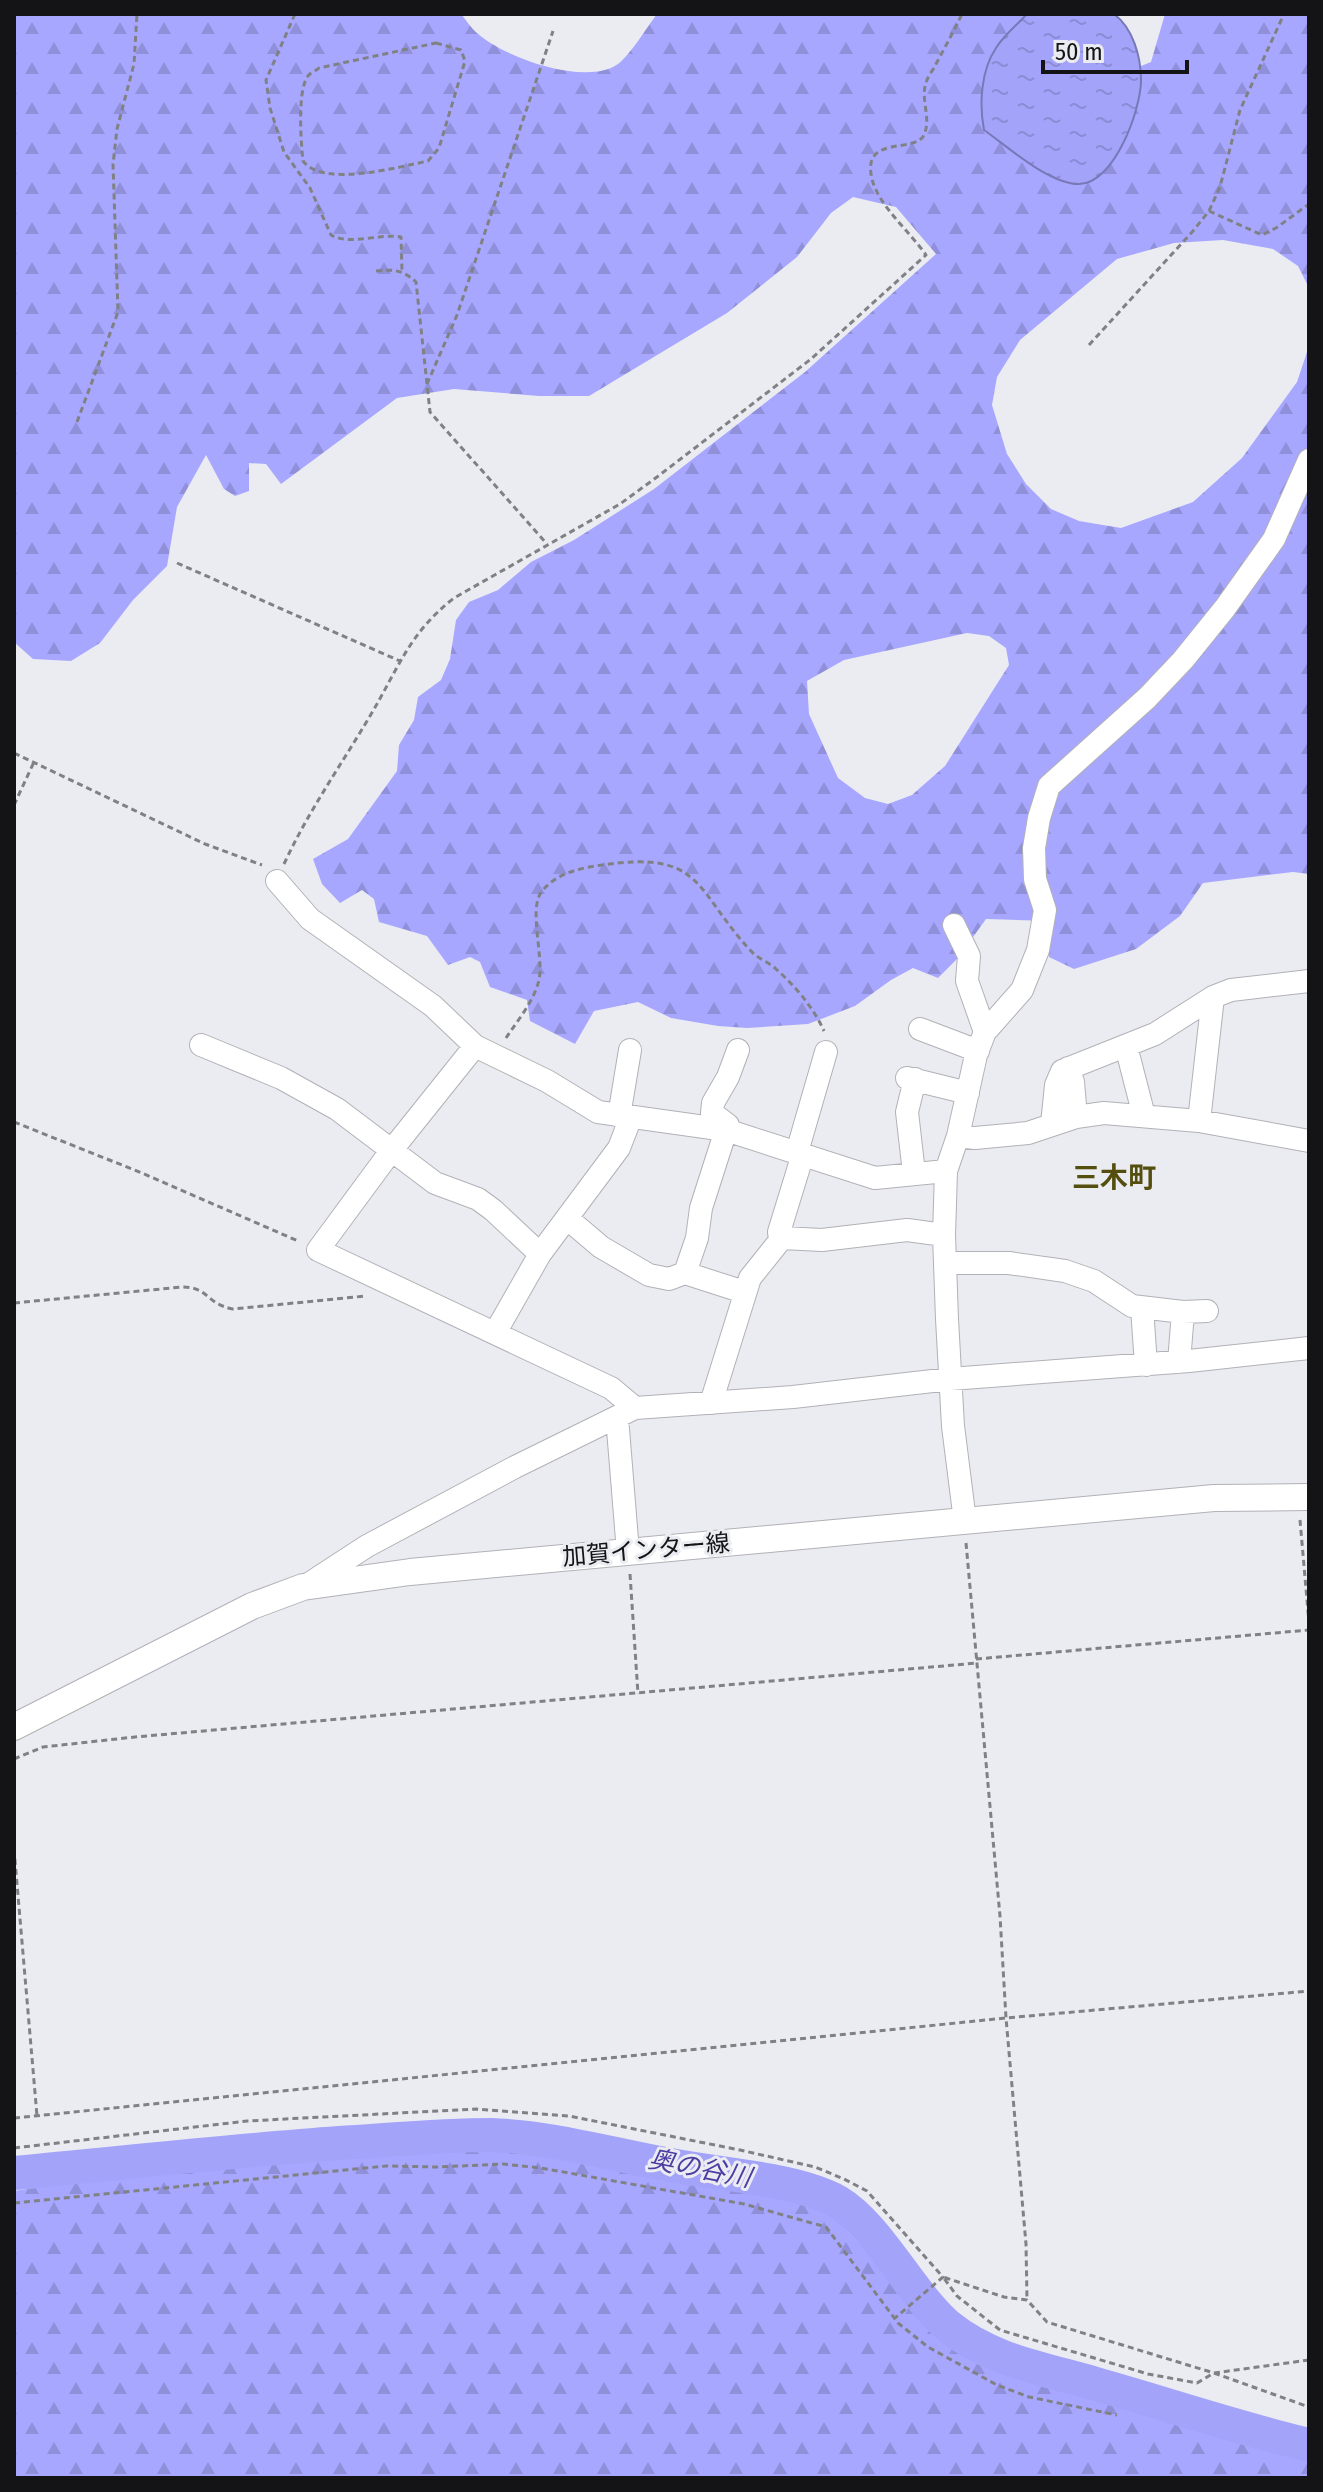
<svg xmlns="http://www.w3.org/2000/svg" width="1323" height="2492" viewBox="0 0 1323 2492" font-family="'Fira Sans Condensed','Noto Sans JP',sans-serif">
<defs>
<pattern id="forest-firs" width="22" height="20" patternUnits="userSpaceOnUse" patternTransform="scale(2)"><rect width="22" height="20" fill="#a8a7ff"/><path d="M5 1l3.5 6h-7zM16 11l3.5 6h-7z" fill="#908fda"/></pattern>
<pattern id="water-ripples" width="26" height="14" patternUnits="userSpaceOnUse" patternTransform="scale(2)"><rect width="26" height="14" fill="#a4a3fa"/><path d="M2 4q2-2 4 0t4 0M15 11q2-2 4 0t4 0" fill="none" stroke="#8c8bd6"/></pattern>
</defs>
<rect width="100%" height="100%" fill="#ebecf1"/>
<!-- forest -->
<path fill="url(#forest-firs)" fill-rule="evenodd" d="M14,14h447c5,6 10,14 16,19 26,24 109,54 141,31 13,-10 29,-37 39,-50h404l65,58 25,-10 14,-48h144v274l-11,-22 -25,-17 -50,-9 -49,3 -57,16 -97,81 -23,37 -5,28 15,49 19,30 25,25 28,12 42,7 72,-26 49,-44 55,-76 12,-36v528l-16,-2 -90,11 -23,33 -44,33 -62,20 -25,-12 1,-36 -64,-2 -28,39 -20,20 -25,-10 -22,12 -36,26 -47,18 -61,4 -29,-2 -47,-8 -33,-16 -44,9 -19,33 -45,-23 -3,-21 -37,-13 -10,-25 -10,-5 -22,8 -21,-29 -48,-14 -5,-23 -12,-9 -22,13 -18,-19 -9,-25 35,-20 49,-68 2,-26 15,-25 4,-23 23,-17 9,-21 6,-39 13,-18 29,-12 33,-28 43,-22 80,-51 151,-117 131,-118 -40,-47 -43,-10 -22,16 -34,44 -70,56 -138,83h-50l-85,-7 -57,9 -116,86 -15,-20 -17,-1v28l-14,5 -11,-7 -18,-34 -29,52 -10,59 -34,34 -33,43 -29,18 -38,-2 -19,-17zM967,633l22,3 17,12 3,17 -64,101 -33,29 -24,9 -23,-6 -27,-20 -29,-64 -2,-33 37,-21z
M531,2146l150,34 123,23 32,16 45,47 48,61 66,44 83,20 147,44 84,21v22h-1295v-287c34,-5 68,-13 103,-17 137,-15 276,-24 414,-28z"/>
<!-- water -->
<path fill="url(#water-ripples)" stroke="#7978b6" stroke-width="2" d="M1027,14h87c19,14 27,43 27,66 0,30 -27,104 -62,104 -30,0 -71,-37 -95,-54 -5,-26 -3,-60 12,-82 8,-13 21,-23 31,-34z"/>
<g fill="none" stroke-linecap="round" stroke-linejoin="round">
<!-- river -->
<path stroke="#a4a3fa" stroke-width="34" d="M14,2173c108,-10 216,-22 325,-30 50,-3 101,-8 152,-8 65,2 128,22 191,32 45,8 117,13 156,35 40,24 72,91 110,124 43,35 97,43 148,58 71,20 141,44 213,61"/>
<!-- minor casing -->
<g stroke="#b1b1b7" stroke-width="24">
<path id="minor" d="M277,881l33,38 123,87 42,40 72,35 51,31 128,18 149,48 71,-7
M954,925l15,31 -2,25 18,51
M920,1029l58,22
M201,1045l80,33 56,31 98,74 43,16 15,11 47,44
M475,1046l-84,105 -73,99 293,138 24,20
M1126,1046l18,70
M1068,1068l5,14 3,35
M907,1078l61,15
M619,1116l11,-66
M1199,1121l14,-124
M1052,1124l4,-39 6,-14 93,-37 58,-37 18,-7 78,-9
M729,1131l-1,-6 -16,-12 1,-10 15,-26 10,-27
M958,1136l17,2 53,-5 48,-16 28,-4 95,8 110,20
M797,1152l29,-100
M914,1173l-7,-61 8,-33
M568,1219l33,28 48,28 20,4 16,-6 59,19
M780,1240l-1,-8 24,-78
M946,1263h63l56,8 29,10 38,25 51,6 24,-1
M685,1273l12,-35 4,-30 25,-78
M1142,1308l4,57
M495,1333l45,-79 79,-106 12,-31
M1179,1362l4,-50
M711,1403l39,-125 32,-40 40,2 85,-10 37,5
M617,1417l11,135
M965,1521l-12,-95 -6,-107 -3,-84 2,-64 12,-35 18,-81 9,-23 37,-42 16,-40 7,-40 -10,-31 -1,-31 5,-30 10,-32 98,-88 36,-38 42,-52 49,-69 35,-79
M304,1587l63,-41 148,-79 120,-59 158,-11 157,-18 239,-18 120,-13"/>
</g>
<!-- major casing -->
<g stroke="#b1b1b7" stroke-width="28">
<path id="major" d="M14,1727l238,-121 51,-19 107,-15 804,-74 95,-1"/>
</g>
<!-- path -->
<path stroke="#808184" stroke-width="3" stroke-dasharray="6 4" stroke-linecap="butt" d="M295,14l-29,66 4,28 14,44 26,36 21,47c19,11 49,-2 70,2l1,34
M436,43l25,7 4,11 -26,87 -11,13c-30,6 -105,27 -125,0 -2,-18 -6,-71 5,-85 3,-4 8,-5 11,-8z
M1209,211l53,24 14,-7 33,-24
M376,271c18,-2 27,-1 40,11l14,130 117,132
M1089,345l104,-114 16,-20 11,-24 20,-77 44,-96
M427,384l30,-69 96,-284
M77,422l41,-110 -5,-148 4,-35 17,-65 3,-50
M177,563l223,98
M14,753l191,91 57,21
M14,805l20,-43
M284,864c24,-52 57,-99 86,-148 28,-47 39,-83 84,-118l166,-94 37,-27 154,-118 115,-104c-15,-22 -48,-50 -54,-76 -11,-45 43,-25 52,-44 8,-18 -5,-37 3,-55 2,-6 7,-11 9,-16 9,-17 18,-33 26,-50
M506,1038c12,-18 28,-37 33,-58 5,-24 -11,-72 3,-89 15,-18 38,-23 60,-26 102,-15 92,25 149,86 7,8 18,11 25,18 20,18 37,38 48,62
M14,1122l128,51 156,68
M14,1303l168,-16c27,0 24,17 51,22l133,-13
M1300,1520l9,103
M966,1543l34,373 6,102 20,226 1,56
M630,1574l8,120
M976,1659l333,-29
M14,1759l29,-12 92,-10 842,-74
M14,1849l23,267
M14,2118l992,-100 303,-27
M14,2148l233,-27 229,-12 93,7 171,34 75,17 29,12 23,12 76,86 -48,41
M14,2203l372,-37 52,1 65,-3 38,4 203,36 82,23 72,96 30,24 69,38 32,12 88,18
M1309,2360l-95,13 -167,-51 -20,-22 -23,-3 -61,-20 14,19 43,34 148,44 49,9 17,-10 95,34"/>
<!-- minor -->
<use href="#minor" stroke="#fff" stroke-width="22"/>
<!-- major -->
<use href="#major" stroke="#fff" stroke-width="26"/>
</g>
<g text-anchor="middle" stroke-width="6" stroke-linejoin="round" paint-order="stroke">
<!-- street labels -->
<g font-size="24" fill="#141416" stroke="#ebecf1">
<text transform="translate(646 1550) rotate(-5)" y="8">加賀インター線</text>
</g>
<!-- water labels -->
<g font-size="26" font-style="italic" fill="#4a3ea2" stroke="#ebecf1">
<text transform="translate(700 2168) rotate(11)" y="9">奥の谷川</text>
</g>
<!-- quarter labels -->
<g font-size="28" font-weight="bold" fill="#544e0f" stroke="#ebecf1">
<text x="1114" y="1187">三木町</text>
</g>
</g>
<!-- border -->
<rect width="1323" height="2492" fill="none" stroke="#141416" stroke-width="32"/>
<!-- scale -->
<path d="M1043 60v12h144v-12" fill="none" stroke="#141416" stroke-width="4"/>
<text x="1055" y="60" font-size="24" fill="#141416" stroke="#ebecf1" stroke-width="6" paint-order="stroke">50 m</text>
</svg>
